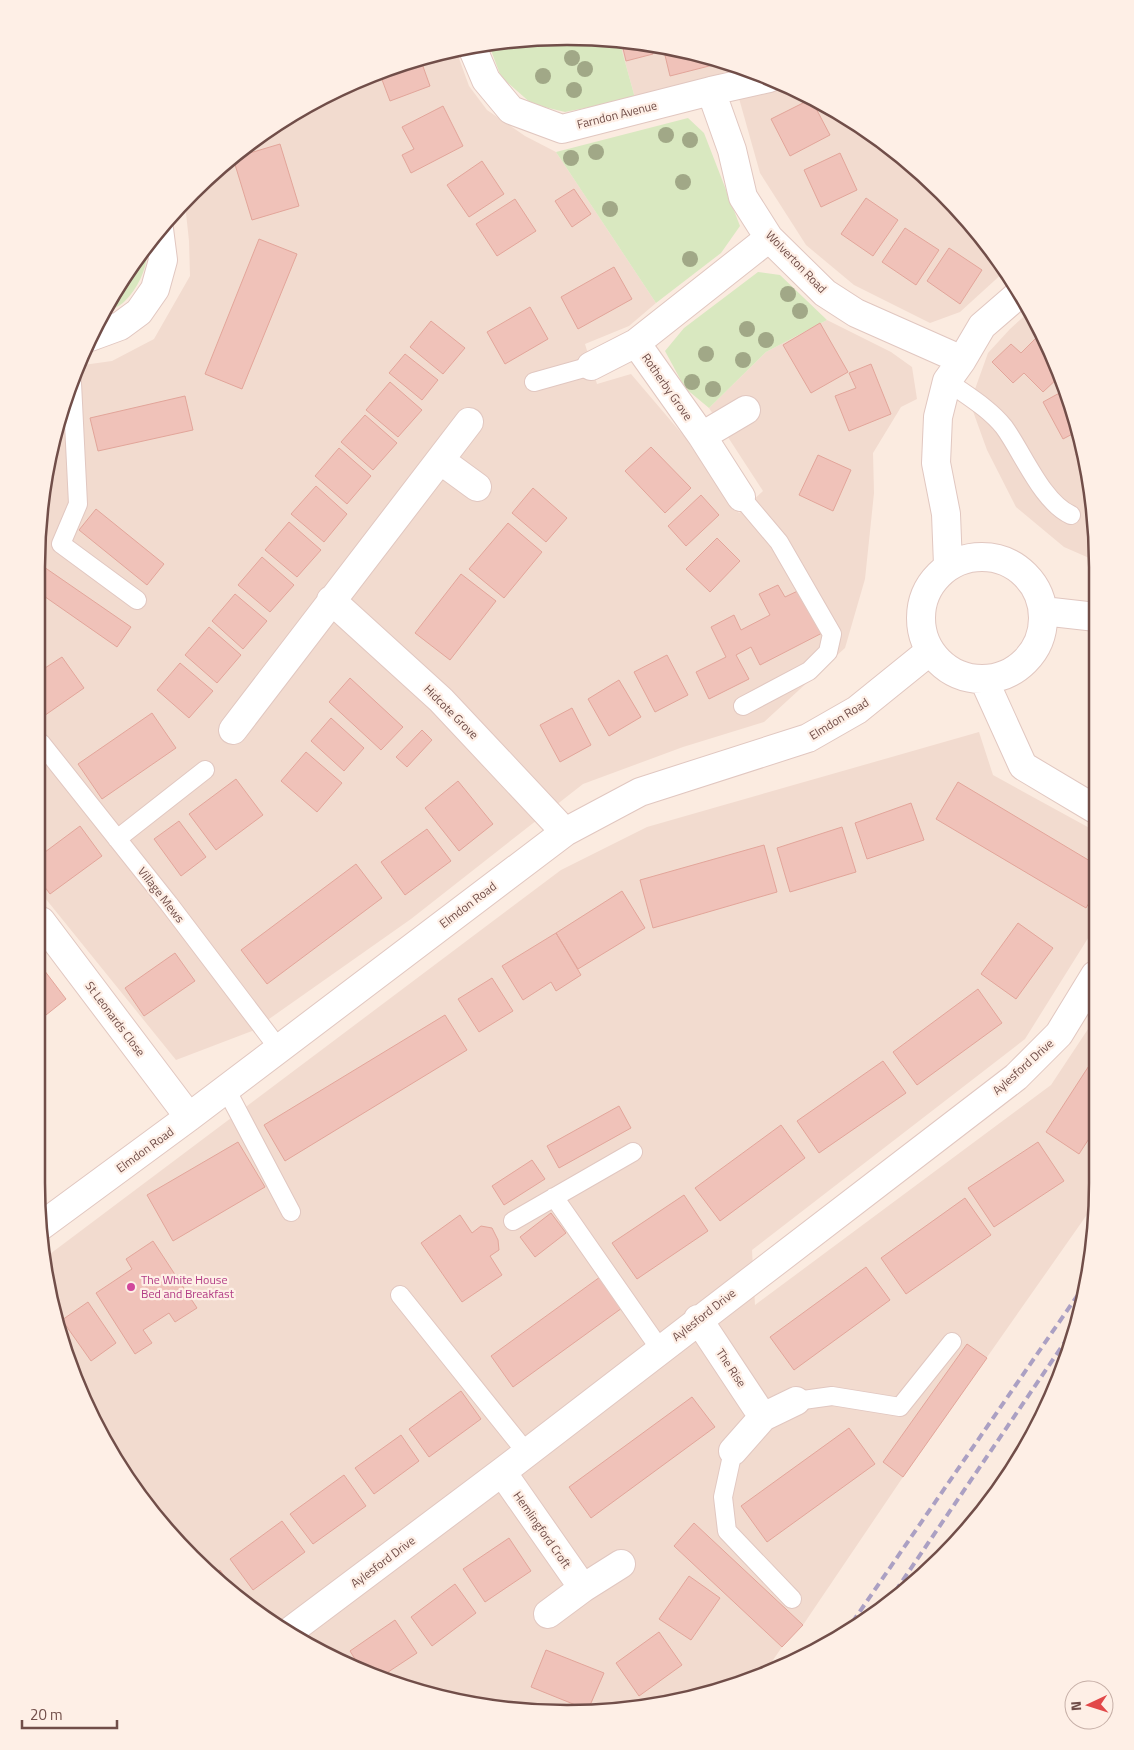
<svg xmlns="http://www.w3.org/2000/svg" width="1134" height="1750" viewBox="0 0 1134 1750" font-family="'Titillium Web',sans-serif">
<rect width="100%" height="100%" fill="#fbebe0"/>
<!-- residential -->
<path fill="#f2dbcf" d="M619,40l17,1 101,23 95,43 85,61 71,76 17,27 -45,41 -30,11 -76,-38 -48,-40 -46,-72 -29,-103 -46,16 -50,12z
M456,50l13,36 18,24 38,26 31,16 100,151 -27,23 -44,18 12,40 34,-10 52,61 56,78 24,-22 -54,-83 57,-56 61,-32 64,32 21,15 5,32 -16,8 -28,46 1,40 -9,86 -20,69 -81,74 -81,25 -100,37 -172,135 -159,112 -76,29 -135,-167v-396l35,-131 36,-5 42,-22 36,-63 -1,-35 -3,-28 -4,-9 62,-58 88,-55 97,-37z
M1030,311l13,21 37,97 17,104 -1,28 -32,-14 -48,-40 -29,-57 -17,-47 18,-50 22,-24z
M979,732l14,43 102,56v96l-70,112 -273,211 3,55 296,-220 43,-65 -1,186 -190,271 -100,148 -21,22 -20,29 -57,20 -69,13 -103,4 -137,-28 -64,-26 -88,-55 -52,-46 -66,-80 -62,-125 -22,-93 519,-390 86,-43z"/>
<!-- green -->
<path fill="#d9e8c0" d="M532,37l87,3 16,58 -70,14 -33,-8 -31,-27 -12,-32z
M688,118l16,15 36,93 -19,27 -65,50 -100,-151z
M147,246c2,19 -8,41 -22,55 -6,6 -17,10 -24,14l7,-14z
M758,272l22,3 47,45 -61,32 -57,56 -24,-20 -20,-37 19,-23z"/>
<!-- building -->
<path fill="#f0c2b9" stroke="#e2a59a" d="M621,40l15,1 15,3 2,10 -27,7z
M663,47l48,11 2,7 -43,11z
M420,58l10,28 -40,15 -9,-24 -16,6 -2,-4z
M811,99l19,36 -40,21 -19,-37z
M443,106l20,40 -52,27 -9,-18 12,-6 -12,-22z
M280,144l19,62 -47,14 -19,-62z
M840,153l17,37 -36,17 -17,-37z
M482,161l22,33 -35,23 -22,-32z
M574,189l17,25 -19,13 -17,-26z
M866,198l32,22 -25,36 -32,-22z
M515,199l21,32 -39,25 -21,-32z
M905,228l34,22 -23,35 -34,-23z
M259,239l38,15 -55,135 -37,-15z
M949,248l33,22 -22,34 -33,-23z
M614,267l18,32 -54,30 -17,-32z
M530,307l18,32 -43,25 -18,-32z
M431,321l34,27 -22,26 -33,-27z
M820,323l28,49 -37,21 -28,-48z
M1041,333l4,5 15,38 -17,16 -19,-19 -11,10 -21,-21 19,-18 10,9z
M405,354l33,26 -16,20 -33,-27z
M871,364l20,50 -42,17 -14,-35 21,-8 -7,-15z
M390,382l32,28 -24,27 -32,-27z
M1065,390l15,40 -17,9 -20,-37z
M185,396l8,34 -95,21 -8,-33z
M365,415l32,28 -24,27 -32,-28z
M651,447l40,41 -26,25 -40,-42z
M339,448l32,28 -24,28 -32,-28z
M1083,450l4,24 -11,-20z
M818,455l33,15 -18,41 -34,-16z
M316,486l31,28 -23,28 -33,-28z
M533,488l34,30 -21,24 -34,-29z
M701,495l18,20 -33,31 -18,-20z
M96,509l68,55 -17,21 -68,-55z
M289,522l32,28 -24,27 -32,-27z
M508,523l34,29 -38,46 -35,-29z
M717,538l23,23 -30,31 -24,-23z
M262,557l32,28 -24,27 -32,-27z
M44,567l87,60 -14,20 -76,-53v-22z
M461,574l35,27 -46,59 -35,-27z
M778,585l7,12 19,-9 22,43 -66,34 -9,-18 -15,8 13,24 -40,20 -13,-27 30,-15 -15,-30 23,-12 7,15 29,-15 -11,-21z
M235,594l32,27 -24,28 -31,-28z
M209,627l32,28 -24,28 -32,-28z
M667,655l21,40 -33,17 -21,-40z
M62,657l22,31 -43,30v-56l4,6z
M180,663l33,28 -24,27 -32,-28z
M350,678l53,49 -22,23 -52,-48z
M619,680l22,37 -32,19 -21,-37z
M572,708l19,37 -31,17 -20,-37z
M152,713l24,35 -74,51 -24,-35z
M331,718l33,30 -20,23 -33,-30z
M422,730l10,10 -25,27 -11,-10z
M306,752l36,31 -25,29 -36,-31z
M236,779l27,36 -47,35 -27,-36z
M458,781l35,43 -34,27 -34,-43z
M958,782l137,82v29l-9,15 -150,-89z
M911,803l13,37 -57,19 -12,-36z
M179,821l27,36 -25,19 -27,-37z
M80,826l22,30 -52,38 -9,-12v-27z
M842,827l14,45 -66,20 -13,-44z
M427,829l24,32 -46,34 -24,-33z
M764,845l13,47 -124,36 -13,-48z
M356,864l26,34 -115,86 -26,-34z
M622,891l23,37 -67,41 -22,-36z
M1018,923l35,25 -37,51 -35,-25z
M556,933l25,42 -25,16 -5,-9 -28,18 -21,-34z
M175,953l20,28 -51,35 -19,-28z
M41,966l25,33 -25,20z
M492,978l21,33 -34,21 -21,-33z
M978,989l24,34 -85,62 -24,-33z
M445,1015l22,35 -182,111 -21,-36z
M1094,1058v73l-15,23 -33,-22z
M883,1061l23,32 -87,60 -22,-32z
M619,1106l12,22 -72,40 -12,-22z
M781,1125l24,33 -85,63 -25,-33z
M238,1142l27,45 -92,54 -26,-46z
M1038,1142l26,39 -70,46 -26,-39z
M532,1160l13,19 -41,26 -12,-19z
M684,1195l24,36 -71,48 -25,-36z
M965,1198l26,37 -85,59 -25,-36z
M551,1213l15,20 -31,24 -15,-20z
M460,1215l12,18 9,-7 11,2 6,12 1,10 -9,6 12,19 -40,27 -41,-59z
M153,1241l44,67 -22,14 -6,-9 -26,17 9,13 -17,11 -39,-61 36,-24 -6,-10z
M866,1267l24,33 -96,70 -24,-33z
M600,1277l22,31 -109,79 -22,-31z
M88,1302l28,41 -25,18 -29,-41z
M967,1344l20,14 -84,119 -20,-15z
M64,1351l12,17 -3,3 -9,-18z
M461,1391l20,28 -52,38 -20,-28z
M692,1397l23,30 -124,91 -22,-31z
M849,1428l26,36 -108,78 -26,-36z
M401,1435l18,26 -45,33 -19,-26z
M344,1475l22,31 -53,38 -23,-30z
M282,1521l23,31 -52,38 -23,-31z
M694,1523l109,102 -21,22 -108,-101z
M509,1538l22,33 -46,31 -22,-33z
M220,1570l20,28 -1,1 -28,-23z
M689,1576l31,22 -29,42 -32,-21z
M455,1584l21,29 -44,33 -21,-29z
M395,1620l22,33 -38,25 -16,-6 -13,-21z
M659,1632l23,33 -43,31 -23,-33z
M546,1650l58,23 -16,37 -57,-23z"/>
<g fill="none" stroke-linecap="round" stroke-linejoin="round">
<!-- lane casing -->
<g stroke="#e1c7c0" stroke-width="20">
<path id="lane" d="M947,381c19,14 42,27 57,46 19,26 38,75 67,88
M534,382l57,-16
M72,383l6,121 -17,40 76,56
M741,497l38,45 53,92 -4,18 -19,19 -66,35
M41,743l128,161 110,145
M117,839l88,-69
M226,1089l65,123
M554,1197l106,152
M513,1221l120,-69
M400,1295l126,157
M796,1401l36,-5 68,11 52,-65
M733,1451l-10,46 4,34 65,68"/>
</g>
<!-- street casing -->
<g stroke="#e1c7c0" stroke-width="30">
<path id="street" d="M472,47l14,33 25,30 51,19 149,-38 58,-13
M711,91l21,59 11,47 26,41 56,55 31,20 106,47
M90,337l30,-11 19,-14 16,-23 8,-29 -4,-31
M591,366l45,-23
M702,436l44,-26
M440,460l37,27
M741,497l-39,-61 -66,-93 133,-105
M921 618a61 61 0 1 1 122 0a61 61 0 1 1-122 0Z
M948,565l-2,-51 -10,-51 2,-46 9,-36 15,-21 20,-34 37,-32
M331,600l110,100 124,132
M1043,611l53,6
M984,680l39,86 72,43
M233,730l236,-308
M41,921l148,196
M41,1226l148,-109 376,-285 75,-40 168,-54 49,-28 73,-59
M698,1319l65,98
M733,1451l30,-34 33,-16
M502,1472l81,116
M548,1614l35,-26 38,-24
M289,1632l213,-160 514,-395 43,-43 36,-59"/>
</g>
<!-- lane -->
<use href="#lane" stroke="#fff" stroke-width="18"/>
<!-- street -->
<use href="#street" stroke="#fff" stroke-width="28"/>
<!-- rail -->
<path stroke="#aba0c3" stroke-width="4" stroke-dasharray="8 5" stroke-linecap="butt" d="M888,1602l183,-269
M845,1633l239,-347"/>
</g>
<!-- trees -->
<g fill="#a1a887">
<circle cx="572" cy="58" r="8"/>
<circle cx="585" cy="69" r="8"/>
<circle cx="543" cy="76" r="8"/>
<circle cx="574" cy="90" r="8"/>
<circle cx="666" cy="135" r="8"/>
<circle cx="690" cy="140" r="8"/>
<circle cx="596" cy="152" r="8"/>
<circle cx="571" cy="158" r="8"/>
<circle cx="683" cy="182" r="8"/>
<circle cx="610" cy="209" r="8"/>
<circle cx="690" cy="259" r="8"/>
<circle cx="788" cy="294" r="8"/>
<circle cx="800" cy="311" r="8"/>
<circle cx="747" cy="329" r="8"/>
<circle cx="766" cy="340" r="8"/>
<circle cx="706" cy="354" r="8"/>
<circle cx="743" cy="360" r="8"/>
<circle cx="692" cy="382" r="8"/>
<circle cx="713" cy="389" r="8"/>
</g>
<!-- markers -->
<circle fill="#d1479c" stroke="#feefe6" stroke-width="2" cx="131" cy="1287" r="5"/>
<g text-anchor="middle" stroke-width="4.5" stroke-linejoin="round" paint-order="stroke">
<!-- street labels -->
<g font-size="12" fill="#714e49" stroke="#feefe6">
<text transform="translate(617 115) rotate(-14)" y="4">Farndon Avenue</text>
<text transform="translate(796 262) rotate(46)" y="4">Wolverton Road</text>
<text transform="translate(667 387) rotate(55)" y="4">Rotherby Grove</text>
<text transform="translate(451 712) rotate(45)" y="4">Hidcote Grove</text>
<text transform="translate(839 719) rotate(-32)" y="4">Elmdon Road</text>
<text transform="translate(161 895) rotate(52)" y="4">Village Mews</text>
<text transform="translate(468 905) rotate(-37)" y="4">Elmdon Road</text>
<text transform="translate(115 1019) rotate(53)" y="4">St Leonards Close</text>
<text transform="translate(1023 1067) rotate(-42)" y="4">Aylesford Drive</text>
<text transform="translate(145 1150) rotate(-36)" y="4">Elmdon Road</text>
<text transform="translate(704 1315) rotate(-38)" y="4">Aylesford Drive</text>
<text transform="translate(731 1368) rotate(56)" y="4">The Rise</text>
<text transform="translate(542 1530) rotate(55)" y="4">Hemlingford Croft</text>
<text transform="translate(383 1562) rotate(-37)" y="4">Aylesford Drive</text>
</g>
<!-- hotel labels -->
<g font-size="12" fill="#b23c85" stroke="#feefe6" text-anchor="start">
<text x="141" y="1284">The White House<tspan x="141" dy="14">Bed and Breakfast</tspan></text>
</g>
</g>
<!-- crop -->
<path d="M0 0H1134V1750H0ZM567 45H567A522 522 0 0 1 1089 567V1183A522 522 0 0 1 567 1705H567A522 522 0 0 1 45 1183V567A522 522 0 0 1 567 45Z" fill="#feefe6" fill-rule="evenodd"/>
<path fill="none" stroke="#714e49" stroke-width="2.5" d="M567 45H567A522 522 0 0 1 1089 567V1183A522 522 0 0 1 567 1705H567A522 522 0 0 1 45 1183V567A522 522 0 0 1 567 45Z"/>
<!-- north arrow -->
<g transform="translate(1089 1705) rotate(266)"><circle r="24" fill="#feefe6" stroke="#c6afa7"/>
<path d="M0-4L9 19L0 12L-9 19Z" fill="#e24849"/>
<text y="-8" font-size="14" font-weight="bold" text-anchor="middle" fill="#714e49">N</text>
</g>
<!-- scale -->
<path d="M22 1720v8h95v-8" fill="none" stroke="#714e49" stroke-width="2.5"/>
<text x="30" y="1720" font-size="15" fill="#714e49" stroke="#feefe6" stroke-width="4" paint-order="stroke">20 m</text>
</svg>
